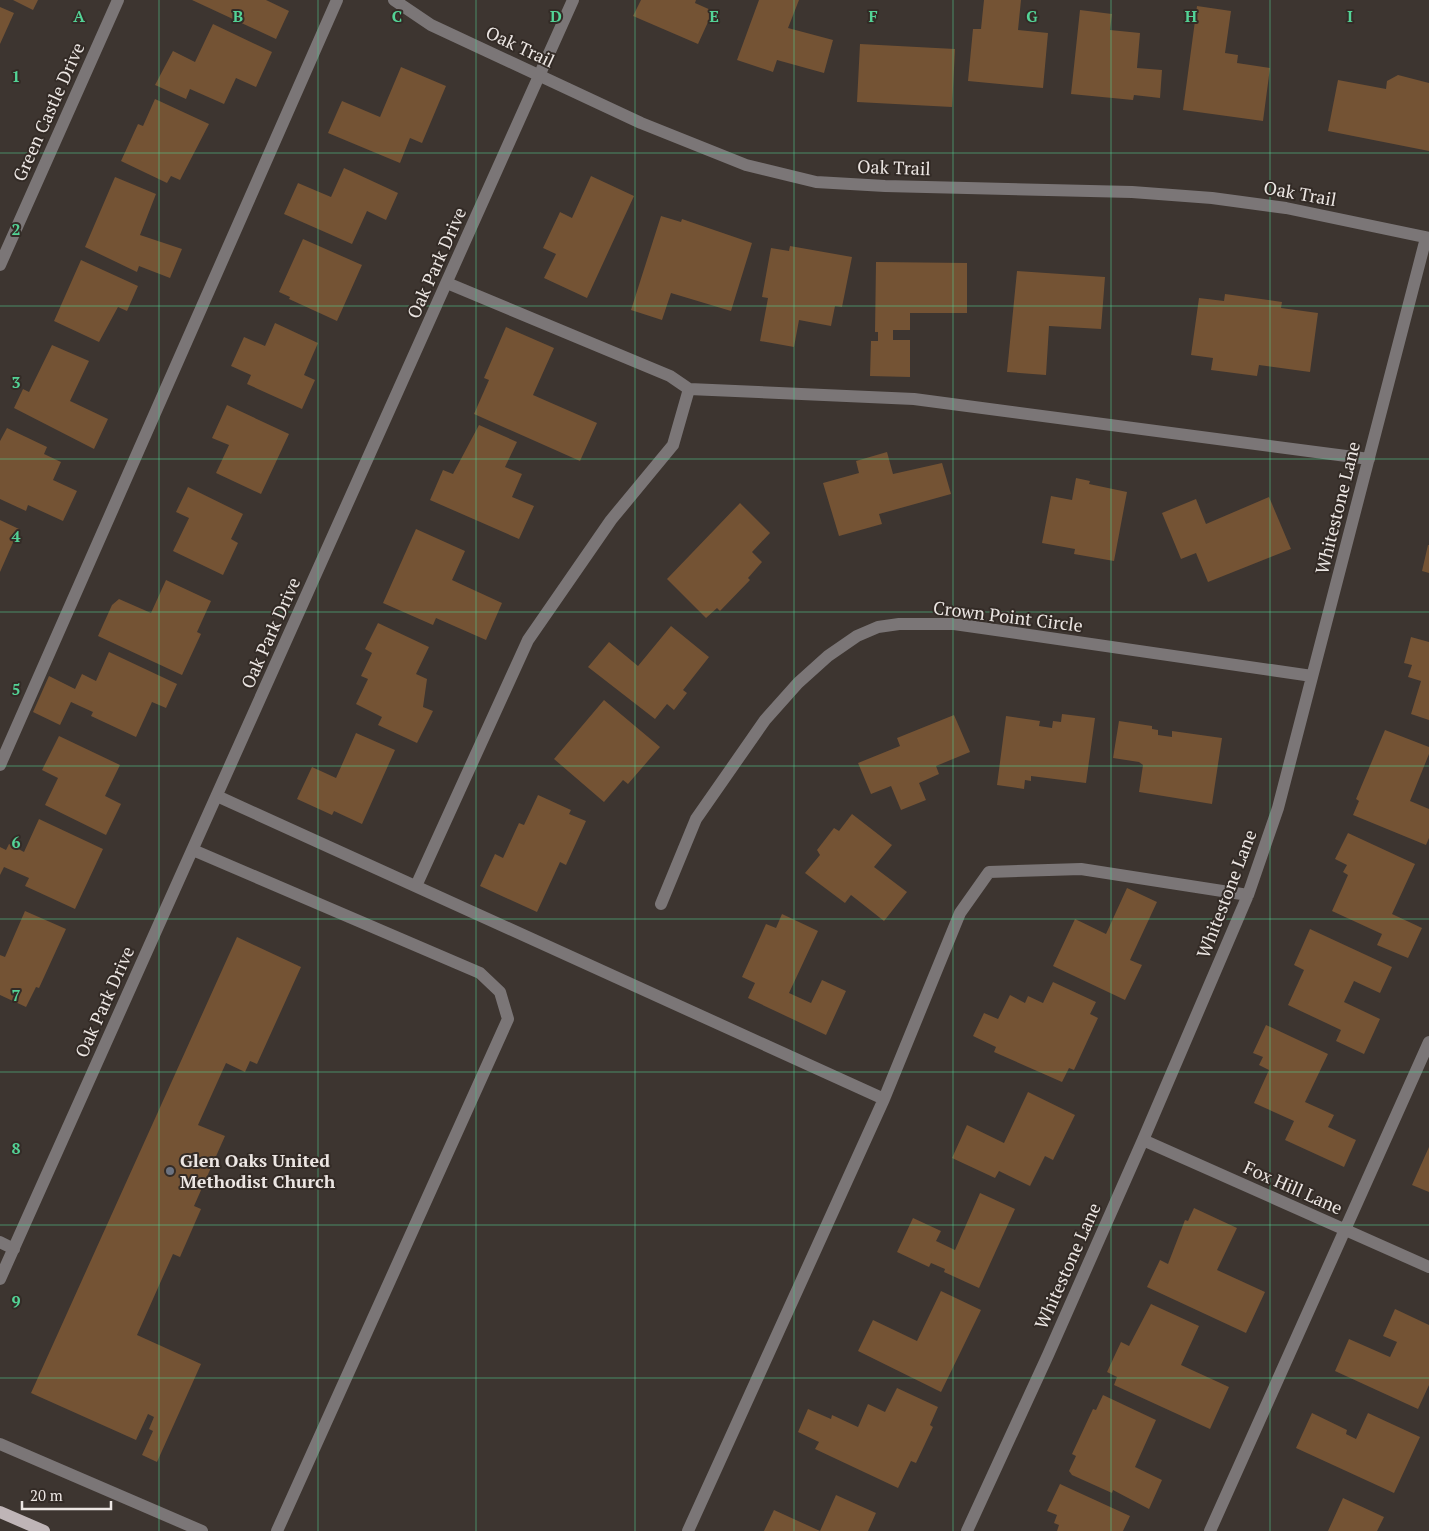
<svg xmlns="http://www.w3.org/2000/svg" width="1429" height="1531" viewBox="0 0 1429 1531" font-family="'PT Serif',serif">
<rect width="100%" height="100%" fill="#3d3530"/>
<!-- building -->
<path fill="#745334" d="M13,0h25l-5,10z
M192,0h74l23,11 -13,28z
M641,0h55l-1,3 18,8 -15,33 -65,-28z
M759,0h40l-11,28 45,12 -9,33 -47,-13 -4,12 -36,-12z
M984,0h37l-3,30 30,3 -5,55 -75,-7 5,-52h8z
M1197,6l34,5 -6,42 13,2 -1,8 33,5 -7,53 -80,-11z
M0,7l14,6 -14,31z
M1080,10l32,4 -2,16 30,3 -3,35 25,2 -2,28 -26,-3 -1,5 -62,-6z
M213,24l59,28 -16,35 -20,-9 -12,26 -34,-15 -4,10 -31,-14 18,-34 22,11z
M860,44l95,5 -3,58 -95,-5z
M401,67l45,19 -24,57 -12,-5 -10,25 -72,-30 14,-32 38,16z
M1398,75l31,8v68l-101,-20 10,-51 48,9 1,-8z
M155,99l54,25 -29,56 -9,-4 -4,7 -46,-22 17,-37 5,2z
M344,168l54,25 -12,27 -19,-9 -15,33 -68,-30 14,-31 33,14z
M591,176l43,20 -47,102 -43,-20 12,-24 -13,-6 17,-36 12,6z
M115,177l41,17 -16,41 42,14 -12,29 -31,-12 -2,6 -52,-25z
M661,216l20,6 1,-3 70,24 -21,68 -60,-18 -9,27 -31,-10z
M303,239l59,26 -25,56 -48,-22 1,-2 -11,-5z
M790,246l62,11 -10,50 -7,-1 -4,20 -32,-6 -5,27 -34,-6 8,-43 -6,-1 9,-49 18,3z
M81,260l57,26 -11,25 -9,-4 -19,35 -45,-21z
M876,262l91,1v50h-57v17h-17v10h17v37l-40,-1 1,-35h7v-9h-3z
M1017,271l88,6 -4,52 -52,-3 -3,49 -39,-3z
M1225,294l57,8 -1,6 37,5 -8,59 -51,-7 -2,11 -46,-6 2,-12 -22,-3 8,-57 25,3z
M275,323l43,20 -14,32 11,5 -13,29 -55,-25 4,-9 -20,-9 13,-29 21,9z
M506,327l48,21 -21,47 64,28 -17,38 -106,-47 15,-34 -5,-2z
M52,345l37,16 -19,40 38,18 -14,30 -80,-41 9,-19 6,3z
M227,405l62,29 -28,60 -45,-21 13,-28 -17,-7z
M479,425l38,17 -12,25 17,7 -10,23 22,9 -15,33 -89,-39 13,-30 10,4z
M7,428l40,19 -3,7 17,8 -8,18 24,11 -14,30 -35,-16 -2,6 -26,-12v-58z
M887,452l6,22 49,-11 9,31 -72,20 3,10 -43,12 -16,-53 36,-10 -3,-12z
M1076,478l14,3 -1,3 38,8 -13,69 -40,-7 1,-5 -33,-6 9,-47 21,4z
M188,487l55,27 -12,25 7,4 -15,32 -50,-24 16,-33 -13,-6z
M1269,497l22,52 -83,33 -12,-29 -15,6 -19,-46 34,-14 10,25z
M740,503l30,30 -18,19 10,10 -14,16 2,2 -30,31 -3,-3 -11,10 -39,-39z
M0,520l19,9 -19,43z
M416,529l49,22 -13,29 50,23 -16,37 -50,-22 -3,7 -50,-22z
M1428,545h1v28l-7,-2z
M166,580l45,21 -14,31 4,2 -19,41 -84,-39 14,-31 7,-6 32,14z
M378,623l51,24 -13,27 11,5 -4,28 10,4 -16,32 -39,-18 4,-8 -26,-13 12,-25 -7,-3 11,-23 -7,-4z
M671,626l38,31 -26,33 4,3 -13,17 -7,-6 -12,15 -67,-52 21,-25 29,24z
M1411,637l18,5v78l-18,-6 10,-33 -13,-4 4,-12 -8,-2z
M109,652l68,32 -11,24 -14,-6 -16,35 -45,-21 2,-4 -22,-10 -11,23 -27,-13 16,-36 26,13 7,-15 14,7z
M604,700l56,47 -32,37 -5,-4 -19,22 -50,-43z
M1062,714l33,4 -9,65 -55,-7v5l-6,-1 -1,9 -27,-4 9,-69 34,5 -1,5 13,2 1,-7 8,1z
M954,715l16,37 -34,14 3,8 -20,9 7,17 -25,10 -10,-24 -20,8 -13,-31 42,-17 -3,-8z
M1119,721l33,5v3l6,1v5l14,2v-6l50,7 -10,66 -73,-12 4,-27 -4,-3 -26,-4z
M1385,730l44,17v7l-19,47 19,8v29l-3,7 -73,-30 6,-14 -3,-2z
M356,733l39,17 -33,74 -28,-13 -2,4 -35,-16 15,-32 24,11z
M59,736l61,29 -15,31 16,8 -15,31 -61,-30 13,-27 -16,-8z
M538,795l33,15 -2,4 17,7 -20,44 -6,-3 -23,50 -57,-26 15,-32 8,4 16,-35 5,2z
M852,814l40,31 -18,22 33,25 -23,29 -33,-26 -6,8 -40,-30 15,-18 -3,-5 17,-22 5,3z
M39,819l64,30 -28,60 -50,-23 4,-8 -25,-11 -4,8v-28l6,3 3,-6 15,8z
M1348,833l67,31 -23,50 30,14 -14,30 -31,-13 5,-11 -50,-23 16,-36 -5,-3 4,-7 -12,-6z
M1127,888l30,14 -27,58 12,5 -17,35 -72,-34 22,-47 31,15z
M25,911l41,18 -27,59 -3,-1 -10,20 -26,-12v-40l5,2z
M782,914l36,17 -29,62 22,10 11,-23 24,11 -20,44 -78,-37 7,-15 -13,-6 24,-53 10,4z
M1310,929l82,38 -12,26 -26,-12 -10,21 36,17 -16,35 -28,-13 5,-11 -53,-25 16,-35 -10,-5z
M237,937l64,30 -44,97 -7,-3 -5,11 -19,-9 -28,62 27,11 -31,70 7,3 -21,48 -7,-3 -36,81 64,29 -44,98 -15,-7 11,-24 -4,-2 5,-12 -6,-3 -12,26 -105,-47z
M1053,982l43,20 -6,12 8,4 -24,52 -5,-2 -7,14 -68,-30 2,-5 -23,-11 11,-23 14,6 12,-24 15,8 3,-7 15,7z
M1266,1025l62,29 -23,48 29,13 -6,12 28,13 -12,27 -59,-27 9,-19 -40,-18 15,-33 -10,-5 4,-8 -10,-4z
M1028,1092l47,23 -22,45 -8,-4 -15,30 -31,-15 -4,7 -43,-20 15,-33 37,18z
M1429,1147v45l-17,-7z
M980,1193l35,16 -36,79 -35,-16 1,-3 -14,-6 -2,4 -32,-15 16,-34 28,13 -5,10 19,9z
M1194,1208l43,20 -20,42 48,22 -19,41 -99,-46 13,-27 8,4 17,-44 3,1z
M941,1291l40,19 -40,82 -83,-41 15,-31 44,21z
M1151,1304l48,22 -18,39 48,22 -19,42 -96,-44 3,-8 -10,-5 14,-30 8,4z
M1395,1309l34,16v60l-11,24 -83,-38 14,-32 41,18 7,-15 -14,-6z
M897,1388l41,19 -8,18 3,2 -17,36 -5,-2 -13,27 -83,-39 4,-7 -21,-10 10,-23 23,10 1,-4 26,12 10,-23 17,8z
M1103,1395l53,25 -21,47 27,13 -13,29 -36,-19 -1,3 -40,-18 -3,-4 7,-15 -4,-2 21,-45 3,1z
M1312,1413l35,17 -1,4 10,5 12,-26 52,24 -26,56 -98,-45z
M1060,1484l70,32 -7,15h-66l2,-6 -5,-2 3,-8 -10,-4z
M836,1495l40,18 -8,18h-104l10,-21 46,21z
M1343,1498l41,19 -7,14h-49z"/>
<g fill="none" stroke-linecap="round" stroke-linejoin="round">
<!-- minor -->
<path stroke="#7b7677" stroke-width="12" d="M394,0l37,25 210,98 105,42 70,17 69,4 247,6 80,6 74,10 143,30
M0,265l118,-265
M447,283l223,93 19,13 225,10 455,60
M0,765l337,-765
M217,796l667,303
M193,850l287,123 20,19 8,27 -231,512
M416,886l112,-246 83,-120 62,-75 16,-56
M661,904l35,-85 69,-99 33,-37 30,-27 29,-20 21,-9 21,-3h55l358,52
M1143,1140l286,127
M0,1242l14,7
M0,1279l573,-1279
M0,1444l202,87
M688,1531l196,-432 76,-186 29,-41 92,-3 167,26
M967,1531l81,-176 95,-215 105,-245 30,-87 148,-570
M1210,1531l219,-489"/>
<!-- major -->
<path stroke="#bfb5b7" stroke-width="12" d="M0,1512l44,19"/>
</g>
<!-- grid -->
<path fill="none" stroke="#53d396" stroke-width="1" stroke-opacity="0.55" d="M159,0v1531M318,0v1531M476,0v1531M635,0v1531M794,0v1531M953,0v1531M1111,0v1531M1270,0v1531M0,153h1429M0,306h1429M0,459h1429M0,612h1429M0,766h1429M0,919h1429M0,1072h1429M0,1225h1429M0,1378h1429"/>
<!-- markers -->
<circle fill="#6b7280" stroke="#332b26" stroke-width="2" cx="170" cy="1171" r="5"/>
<g text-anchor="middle" stroke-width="4" stroke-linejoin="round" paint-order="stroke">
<!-- street labels -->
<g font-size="18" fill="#ece6e3" stroke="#332b26">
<text transform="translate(520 47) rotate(25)" y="6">Oak Trail</text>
<text transform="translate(49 112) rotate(-66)" y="6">Green Castle Drive</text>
<text transform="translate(894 168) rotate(2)" y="6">Oak Trail</text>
<text transform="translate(1300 194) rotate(10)" y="6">Oak Trail</text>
<text transform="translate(437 263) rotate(-66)" y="6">Oak Park Drive</text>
<text transform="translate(1338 508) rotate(-76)" y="6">Whitestone Lane</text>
<text transform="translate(1008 617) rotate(7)" y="6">Crown Point Circle</text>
<text transform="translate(271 633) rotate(-66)" y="6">Oak Park Drive</text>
<text transform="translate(1227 894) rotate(-69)" y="6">Whitestone Lane</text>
<text transform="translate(105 1002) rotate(-66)" y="6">Oak Park Drive</text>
<text transform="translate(1293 1188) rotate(24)" y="6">Fox Hill Lane</text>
<text transform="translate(1068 1266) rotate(-66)" y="6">Whitestone Lane</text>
</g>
<!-- poi labels -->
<g font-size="18" font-weight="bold" fill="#ece6e3" stroke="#332b26" text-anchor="start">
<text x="180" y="1167">Glen Oaks United<tspan x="180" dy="21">Methodist Church</tspan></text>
</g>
</g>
<g font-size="16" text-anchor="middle" font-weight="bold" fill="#53d396" stroke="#332b26" stroke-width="4" stroke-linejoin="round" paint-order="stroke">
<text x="79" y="22">A</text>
<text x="238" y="22">B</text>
<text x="397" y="22">C</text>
<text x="556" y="22">D</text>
<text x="714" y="22">E</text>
<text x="873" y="22">F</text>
<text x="1032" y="22">G</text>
<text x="1191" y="22">H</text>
<text x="1350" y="22">I</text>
<text x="16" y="82">1</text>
<text x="16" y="235">2</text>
<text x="16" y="388">3</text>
<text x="16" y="542">4</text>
<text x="16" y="695">5</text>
<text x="16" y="848">6</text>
<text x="16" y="1001">7</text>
<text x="16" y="1154">8</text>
<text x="16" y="1307">9</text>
</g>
<!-- scale -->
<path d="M22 1501v8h89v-8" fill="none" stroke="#ece6e3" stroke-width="2.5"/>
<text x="30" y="1501" font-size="15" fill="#ece6e3" stroke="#332b26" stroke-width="4" paint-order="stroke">20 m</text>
</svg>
